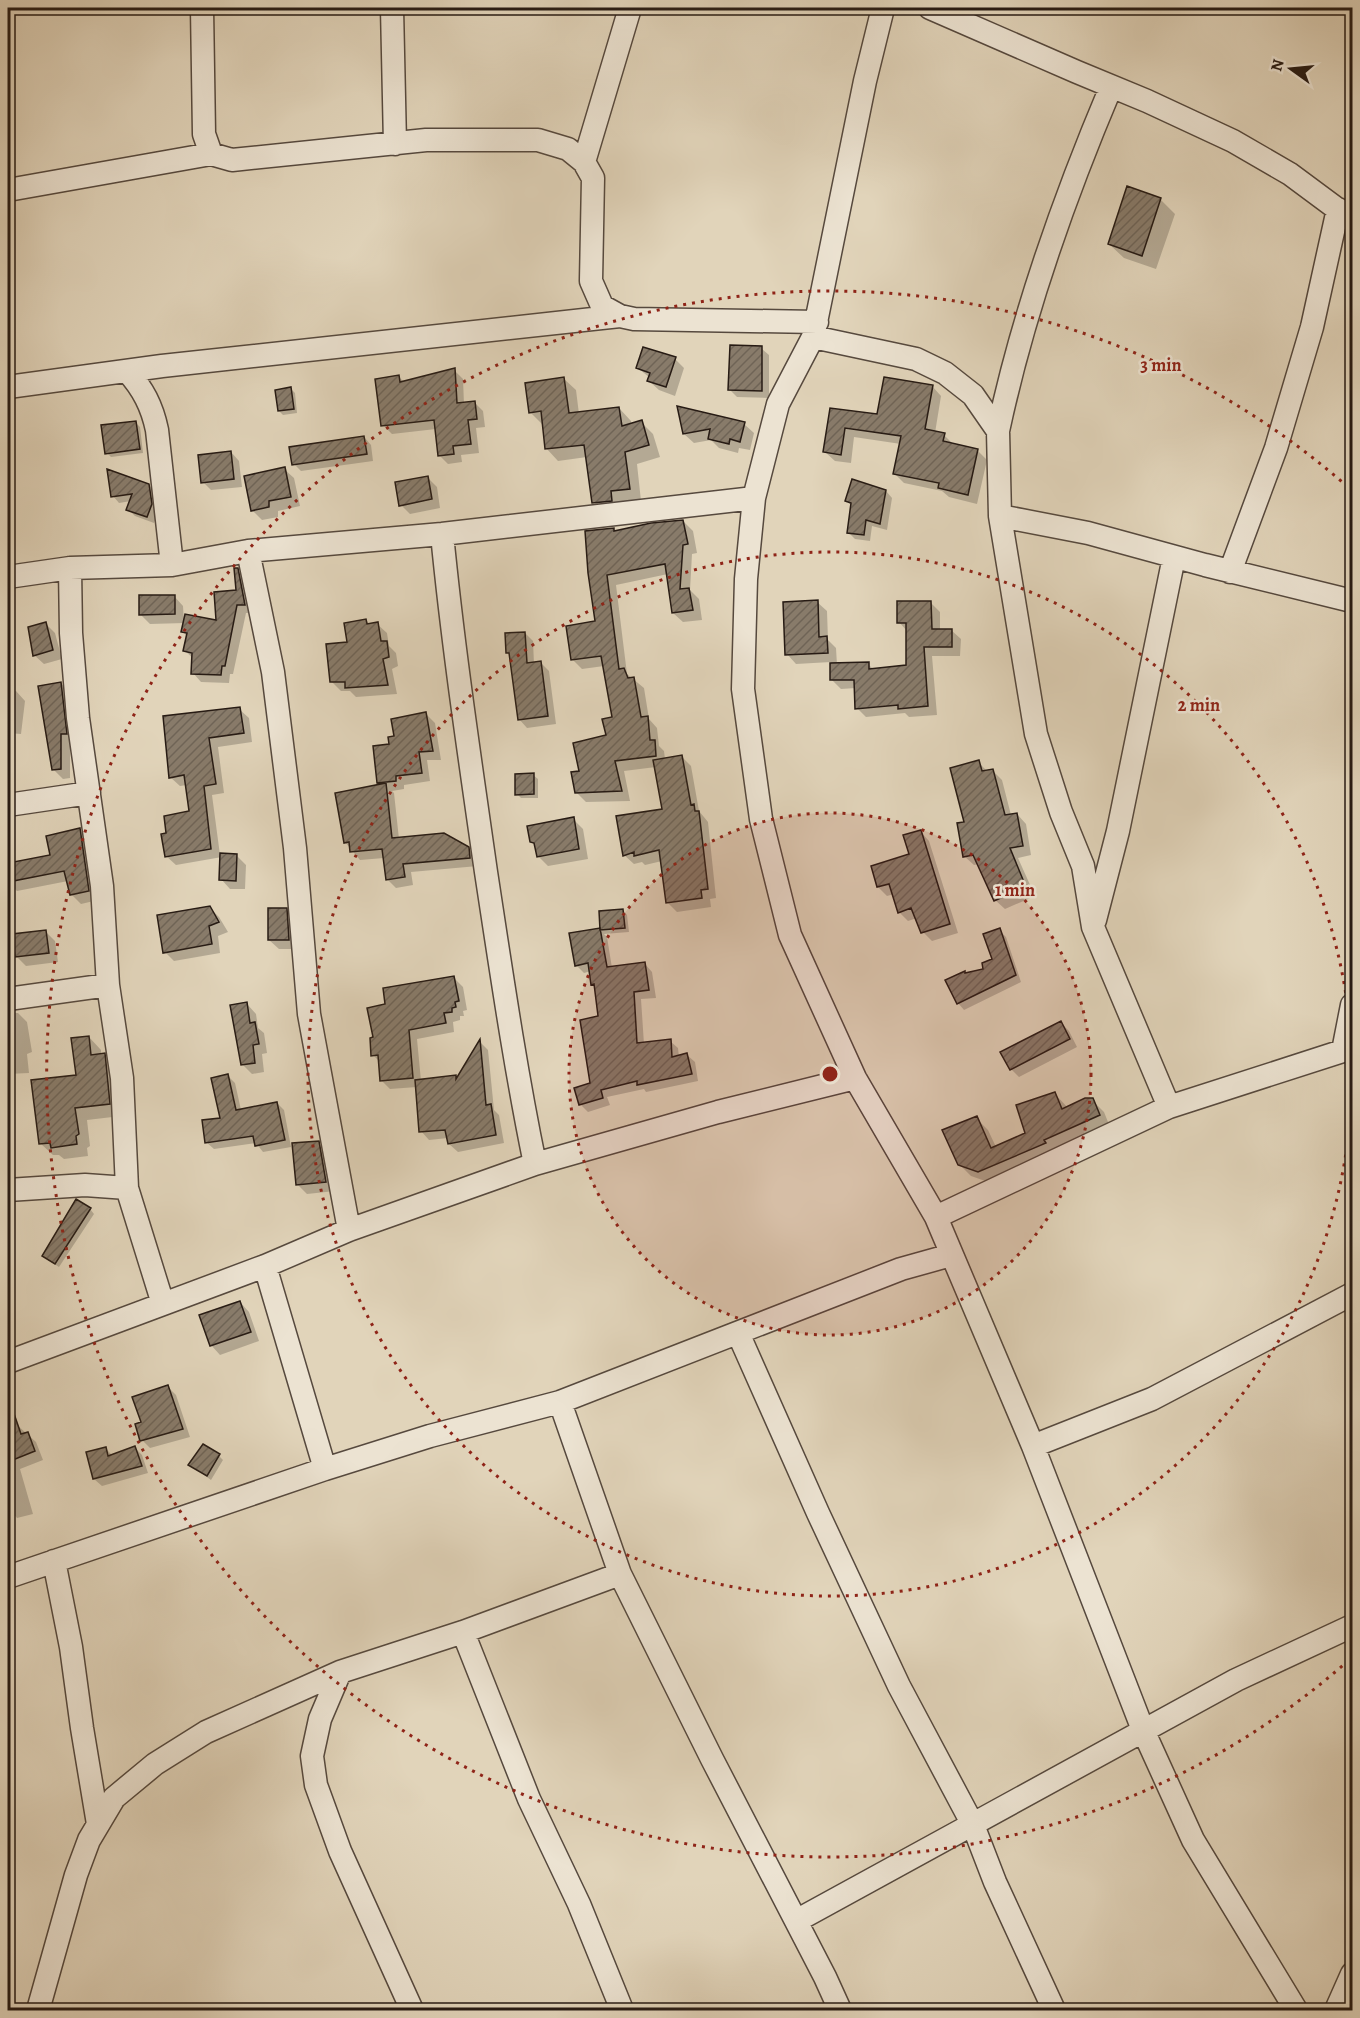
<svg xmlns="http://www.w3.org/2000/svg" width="1360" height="2018" viewBox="0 0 1360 2018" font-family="Alegreya,serif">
<defs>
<pattern id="building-hatch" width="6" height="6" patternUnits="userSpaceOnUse" patternTransform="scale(1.5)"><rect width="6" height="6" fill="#887b6a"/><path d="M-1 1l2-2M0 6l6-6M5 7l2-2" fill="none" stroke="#6f6456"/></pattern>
</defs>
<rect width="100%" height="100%" fill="#e1d4ba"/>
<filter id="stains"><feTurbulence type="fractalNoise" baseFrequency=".00333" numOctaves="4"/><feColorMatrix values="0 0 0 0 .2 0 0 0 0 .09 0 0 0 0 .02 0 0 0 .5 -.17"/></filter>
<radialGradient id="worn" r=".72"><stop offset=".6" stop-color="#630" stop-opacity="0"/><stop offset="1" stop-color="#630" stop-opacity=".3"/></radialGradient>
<!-- shadow -->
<path fill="#0003" d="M1160,199l15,15 -19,55 -32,-11 -15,-14z
M761,348l8,7v43l-32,-1 -8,-8z
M675,359l9,9 -9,28 -16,-6 -10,-9 1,-3 -12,-10z
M454,370l9,9 1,25 10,-2 9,9 2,16 -9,1 3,25 -18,2 1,7 -14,2 -9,-9 -3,-26 -44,5 -9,-9 16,-48 5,5z
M563,378l13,12 3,24 40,-6 12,13v4l10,-3 12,12 7,23 -23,7 4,37 -35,14 -12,-13 -7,-45 -29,4 -12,-13 -4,-24 -12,-12z
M932,386l9,10 -6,37 9,2 10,10 23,5 10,10 -10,44 -28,-7 -7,-6 -38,-8 -10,-10 7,-29 -47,-7 -3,26 -16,-2 -10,-9 6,-42 48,6z
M291,389l4,4 2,20 -14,2 -4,-4z
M679,408l65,16 10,9 -4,17 -11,-2 -1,5 -19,-5 -8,-8 -17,3 -10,-9z
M136,423l4,4 3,26 -32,4 -4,-4z
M364,437l7,8 2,16 -72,10 -7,-7z
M231,452l8,9 3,26 -31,3 -8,-8z
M284,469l10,9 6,28 -22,5v6l-16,3 -9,-9z
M427,477l10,10 3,21 -30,6 -9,-9z
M149,485l7,7 2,20 -4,11 -19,-7 -7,-7 3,-8 -12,2 -6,-7z
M886,491l6,7 -5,32 -15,-4 -2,15 -15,-2 -7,-7 4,-26 -5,-5z
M683,521l10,10 4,22 -5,1 -2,36 9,9 3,21 -19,2 -10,-9 -5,-39 -52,11 11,89 17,14 5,31 8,9 2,18 5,5 1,8 16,-3 10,10 8,45 9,11 8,76 -6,1 1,8 -34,5 -10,-10 -5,-41 -17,4 -3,-3 -8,2 -10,-9 40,-45 -8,-43 -32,4 6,30 -44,1 -10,-10 5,-20 27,-36 6,-18 -10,-52 -22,3 -10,-10 24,-36 17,-94 3,3z
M237,570l9,8 7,35h-7l-13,61h-3l-1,9 -28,-1 -8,-9 1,-14 -9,-8 3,-14 -5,-5 2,-9 -35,1 -10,-10 34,-18 9,10 1,16h34l19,-31z
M817,602l10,9 1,29 8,8 1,17 31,-1 6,6 33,-4v-35l-8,-9 32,-19 9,9v18h11l10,9 -1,17h-28l5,59 -28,2 -4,-4 -39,4 -9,-9 -1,-20 -15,1 -9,-9 -1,-18 -35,2 -9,-10z
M366,620l4,5 7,-1 10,9 2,13 7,7 2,13 -6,3 5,25 -41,3 -6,-6h-9l-10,-10 18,-38z
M45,623l10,10 7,26 -18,5 -10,-9z
M525,633l8,8 1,23 7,-1 8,8 7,53 -29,4 -8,-9 -9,-64 -2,-3z
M61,683l9,10 5,50h-5v35l-7,1 -10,-10z
M16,691l9,10 -4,33 -13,-1v-40z
M239,709l10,9 3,24 -34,5 6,46 -12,2 8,60 17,1 9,9 -1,24h-15l-9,-10 1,-22 -46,8 -10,-9 2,-22 23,-22 -4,-27 -7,1 -10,-9 -6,-59z
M426,714l9,9 6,37h-14l3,21 -26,4v4l-12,2 2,2 5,46 69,9 9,9 1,9 -67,6 2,13 -17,3 -9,-9 -3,-21 -24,2 -15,-18 36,-57 -2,-2 16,-45z
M978,762l10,10 4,-2 10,10 9,35 6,-1 9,10 5,31 -13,3 17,38 -30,13 -10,-9 -16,-36 -5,1 -10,-9 2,-33z
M533,775l5,4v19h-17l-4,-4z
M573,819l10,10 5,30 -40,7 -10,-10 -2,-10 -5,-5z
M80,830l9,10 9,60 -17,4 -10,-10 -3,-13 -51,10 -9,-9v-17l43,-9z
M920,831l9,10 29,92 -26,8 -9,-9 -6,-14 -9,3 -9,-9 -5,-18 -7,2 -9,-9 33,-32z
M8,899l4,18 -4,1z
M210,908l9,9 9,15 -10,4 2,17 -46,8 -9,-9z
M286,910l10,9 2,30h-19l-10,-9z
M623,910l4,5 2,17 -25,2 3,3 5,31 33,-4 7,8 4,26 -15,1 3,45 26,-3 8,7 1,9 8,-2 8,7 3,19 -52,11 -2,-3 -37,8 3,8 -22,7 -7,-7 11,-21 8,-67 -4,-29 -4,-4 -1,-13 -7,2 -8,-8 23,-36 3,3 -2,-20z
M999,930l7,7 15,45 -57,28 -6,-7 8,-28 18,-5 9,-11z
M46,932l9,9 3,21 -32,4 -10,-10z
M454,978l9,9 4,23 -4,1 1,5h-4v4l-7,2 1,10 -37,7 4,42 34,-4 3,3 22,-38 8,8 6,60 5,5 5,28 -46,9 -9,-8 -1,-6 -19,2 -8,-9 -4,-44 -27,2 -9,-9 -1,-18 -7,-7 2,-16 11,-34z
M247,1004l9,10 2,14 6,5 3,20 -5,1 2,18 -12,2 -10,-10z
M8,1013h10l9,9 5,30 -5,2 2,19 -21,1z
M1061,1023l8,8 8,16 -58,30 -8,-8z
M89,1037l12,13v5l3,-1 12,13 5,49 -34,4 3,26 -3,2 1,8 -24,3 -5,-4h-6l-13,-12 37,-67z
M228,1076l7,7 6,27 36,-7 7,7 7,37 -28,5 -7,-9 -42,6 -8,-7 16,-23z
M1055,1094l13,14 24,-8 12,12 6,15 -119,56 -20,-7 -12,-12 17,-46 12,12 8,17 31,-13z
M318,1143l10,9 7,39 -28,3 -10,-10z
M90,1209l4,5 -35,53 -11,-7 -4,-4z
M240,1302l9,10 10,29 -39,14 -9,-10z
M168,1387l8,8 14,42 -40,11 -8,-8 1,-17z
M16,1424l20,18 7,18 -23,9 13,45 -16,4 -9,-11v-80z
M105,1448l8,8 22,-8 7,7 6,18 -46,13 -8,-7z
M219,1456l4,4 -12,20 -21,-15z"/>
<!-- building -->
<path fill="url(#building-hatch)" stroke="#271b14" stroke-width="1.5" d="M1127,186l34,12 -19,58 -34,-12z
M730,345l32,1v45l-34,-1z
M643,347l33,10 -10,30 -19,-6 3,-8 -14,-5z
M455,368l2,35 18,-2 2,18 -9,1 3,24 -18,2 1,8 -16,2 -4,-36 -53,6 -6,-47 24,-4 1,7z
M564,377l5,36 50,-6 3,19 20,-6 7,25 -24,7 5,37 -19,2 1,10 -20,2 -8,-58 -39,4 -4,-38 -12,2 -4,-30z
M884,377l49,8 -8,44 20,4 -2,8 35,8 -10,46 -30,-7 1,-5 -46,-9 8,-38 -56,-8 -4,27 -18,-3 7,-44 47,6z
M291,387l3,22 -16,2 -3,-21z
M677,406l68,16 -5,20 -10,-3 -1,5 -21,-5 2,-10 -27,5z
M136,421l4,28 -35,5 -4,-29z
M364,436l3,18 -75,11 -3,-18z
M231,451l3,28 -33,4 -3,-28z
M285,467l6,30 -22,4v6l-18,4 -7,-35z
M107,469l42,15 3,20 -5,13 -21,-7 6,-16 -21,3z
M428,476l4,23 -33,7 -4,-24z
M852,479l34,11 -6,34 -14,-4 -2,15 -17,-2 4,-30 -6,-2z
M683,520l5,24 -5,1 -3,44 9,-1 4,22 -21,3 -7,-49 -58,11 12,94 5,-1 4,10 6,-1 7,40 7,-1 2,24h5l1,16 -41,5 7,30 -47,2 -4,-21 8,-1 -6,-28 33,-8 -4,-16 10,-2 -11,-61 -30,4 -5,-34 29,-5 -7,-48 -3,-42 29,-3v3l37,-8z
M234,568h4l7,37h-8l-12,61h-3l-1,9 -30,-1 1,-21 -9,-2 4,-18 -6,-1 4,-18 31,6 -2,-28 22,-2z
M139,595h36v19l-36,1z
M818,600l1,37 8,-1 1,17 -43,2 -2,-53z
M897,601h34l1,28h20v18h-28l4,59 -30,3v-4l-43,4 -1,-29h-24v-17l39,-1v7l37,-4v-42h-9z
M366,619l1,5 11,-2 3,19h6l2,16 -6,2 5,26 -43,3v-6h-15l-4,-38 21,-2 -3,-19z
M46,622l7,28 -20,6 -5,-29z
M525,632l2,31 14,-2 7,55 -30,4 -9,-67h-3l-1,-20z
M61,682l6,52h-6v35l-9,1 -14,-84z
M240,707l4,26 -35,5 7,46 -12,2 7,63 -46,8 -4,-23 5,-1 -2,-17 25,-5 -5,-36 -15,3 -6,-62z
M426,712l7,39 -14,1 3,21 -26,3v5l-19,2 -4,-37 16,-2 -1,-7 6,-1 -3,-17z
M682,755l9,50 3,-1 1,7h4l9,78 -7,1 1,8 -36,5 -7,-53 -25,6v-4l-11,4 -7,-40 46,-7 -9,-49z
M979,760l3,11 11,-2 12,46 12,-2 6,33 -13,2 16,39 -32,14 -21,-46 -10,2 -6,-34 7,-1 -14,-54z
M534,773v21l-19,1v-21z
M386,783l6,55 52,-5 25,14 1,11 -67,6 2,13 -19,3 -4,-31 -32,3 -1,-10 -5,1 -9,-50z
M574,817l5,32 -42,8 -3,-14 -4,-1 -3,-16z
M80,828l9,63 -19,4 -6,-24 -56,11v-19l42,-8 -4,-19z
M921,830l29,94 -29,9 -10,-25 -13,5 -9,-29 -12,3 -6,-21 38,-12 -6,-19z
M220,853l17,1 -1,27 -17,-1z
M210,906l9,16 -10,4 3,18 -49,9 -6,-38z
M268,908h19l2,32h-21z
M623,909l2,19 -25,2 -1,-19z
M600,928l7,39 38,-5 4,28 -15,2 3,51 34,-4 1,18 15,-4 5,21 -55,11v-4l-36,9 2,8 -24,7 -5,-17 16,-5 -10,-63 18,-4 -4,-32 -3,1 -3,-22 -13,3 -6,-33z
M1000,928l16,47 -59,29 -12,-24 20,-9v2l18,-4 -1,-6 10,-4 -9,-25z
M46,930l3,23 -34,4 -3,-23z
M454,976l5,25 -4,1 1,5 -4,1v4l-8,1 2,10 -37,7 4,48 -33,3 -2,-26 -7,1 -1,-18 3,-1 -6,-29 18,-4 -2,-16z
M247,1002l3,21 5,-1 4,22 -6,1 2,18 -14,2 -11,-60z
M1061,1021l9,18 -60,31 -10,-18z
M89,1036l2,19 14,-2 5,51 -35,4 4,26 -3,2 1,8 -26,4 -1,-5 -11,1 -8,-64 45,-5 -5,-37z
M480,1039l6,66 5,-1 5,31 -48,9 -3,-14 -26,2 -4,-52 41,-5v4z
M228,1074l8,36 41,-8 8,38 -30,6 -2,-10 -48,7 -3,-23 18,-2 -9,-40z
M1055,1092l7,17 23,-11h8l7,17 -56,25 2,3 -68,29 -20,-7 -16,-35 35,-14 14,32 34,-15 -9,-28z
M319,1141l7,41 -30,3 -4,-42z
M76,1199l15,9 -36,56 -13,-8z
M240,1301l11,31 -41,14 -11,-31z
M168,1385l15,44 -43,12 -5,-17 6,-2 -9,-25z
M10,1402l11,32 7,-2 7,19 -27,11v-59z
M203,1444l17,10 -13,22 -19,-11z
M135,1446l7,20 -49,13 -7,-27 20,-5 2,9z"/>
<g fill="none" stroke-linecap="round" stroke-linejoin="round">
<!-- minor casing -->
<g stroke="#56493e" stroke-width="25">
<path id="minor" d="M202,8l2,126 7,20 21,6 194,-20h112l30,9 16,13 9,16 -2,103 11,25 18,10 14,3 183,3
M392,8l3,136
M883,8l-18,73 -52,256 -35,67 -24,94 -8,81 -3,110 18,130 29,116 65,143 81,139 97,229 110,284 50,110 103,170
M930,8l147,64 70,29 86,40 57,33 62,46
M584,162l46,-154
M8,190l203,-36
M813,337l103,22 29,14 28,22 25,36 2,85 36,218 25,78 22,54 10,61 76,180
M127,371c16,18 25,35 30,59l15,135
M8,387l154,-21 458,-50
M998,431c25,-118 66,-233 113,-344
M1000,516l88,17 117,32 147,36
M442,534c11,113 28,226 44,338 15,98 29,195 49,292
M248,551l25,121 22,176 14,166 40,216
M70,568l1,65 7,85 24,168 6,99 14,93 5,110 36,116
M1230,572l46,-124 36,-121 26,-118
M8,577l62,-9 102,-3 76,-14 194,-17 312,-36
M8,805l81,-12
M1095,920l23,-89 56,-274
M8,999l100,-14
M1343,1051l9,-46
M8,1190l77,-5 42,3
M936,1217l233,-110 183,-59
M265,1266l60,203
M738,1333l80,180 81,173 74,139 22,57 59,128
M8,1362l257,-96 84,-36 186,-66 183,-52 137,-34
M560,1402l60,172 92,185 113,218 15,33
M1033,1446l119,-47 200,-105
M54,1561l17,86 11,81 16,96
M8,1577l317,-108 105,-33 130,-34 341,-133 50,-14
M463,1632l66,167 50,105 43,106
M340,1672l-20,47 -8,37 4,29 24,66 72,159
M796,1921l440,-241 116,-54
M38,2010l38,-135 13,-35 25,-42 41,-34 51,-32 134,-60 123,-40 157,-58
M1336,2010l16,-36"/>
</g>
<!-- minor -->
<use href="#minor" stroke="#ece3d2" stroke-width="22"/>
</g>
<!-- distance rings -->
<circle cx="830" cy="1074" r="261" fill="#8f2418" fill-opacity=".12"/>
<g fill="none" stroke="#8f2418" stroke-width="3" stroke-dasharray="3 6">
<circle cx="830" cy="1074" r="261"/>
<circle cx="830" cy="1074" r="522"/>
<path d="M1349 1660A783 783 0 1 1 1349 488"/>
</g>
<circle cx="830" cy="1074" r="9" fill="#8f2418" stroke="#ece3d2" stroke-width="3"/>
<g font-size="18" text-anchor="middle" font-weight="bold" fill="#8f2418" stroke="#ece3d2" stroke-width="5" stroke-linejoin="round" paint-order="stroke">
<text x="1161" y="371">3 min</text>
<text x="1199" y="711">2 min</text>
<text x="1015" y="896">1 min</text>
</g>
<!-- margin -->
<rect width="1360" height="2018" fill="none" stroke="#e1d4ba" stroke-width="30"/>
<rect x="9" y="9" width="1342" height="2000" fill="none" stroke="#271b14" stroke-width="3"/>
<rect x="15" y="15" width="1330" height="1988" fill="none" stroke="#271b14" stroke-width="1.5"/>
<!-- north arrow -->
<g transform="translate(1291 69) rotate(285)" stroke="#ece3d2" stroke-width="4.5" paint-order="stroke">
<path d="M0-4.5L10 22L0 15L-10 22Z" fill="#271b14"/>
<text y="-9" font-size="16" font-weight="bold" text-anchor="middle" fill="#271b14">N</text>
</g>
<rect width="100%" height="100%" filter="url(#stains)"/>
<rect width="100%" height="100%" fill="url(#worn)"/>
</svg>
